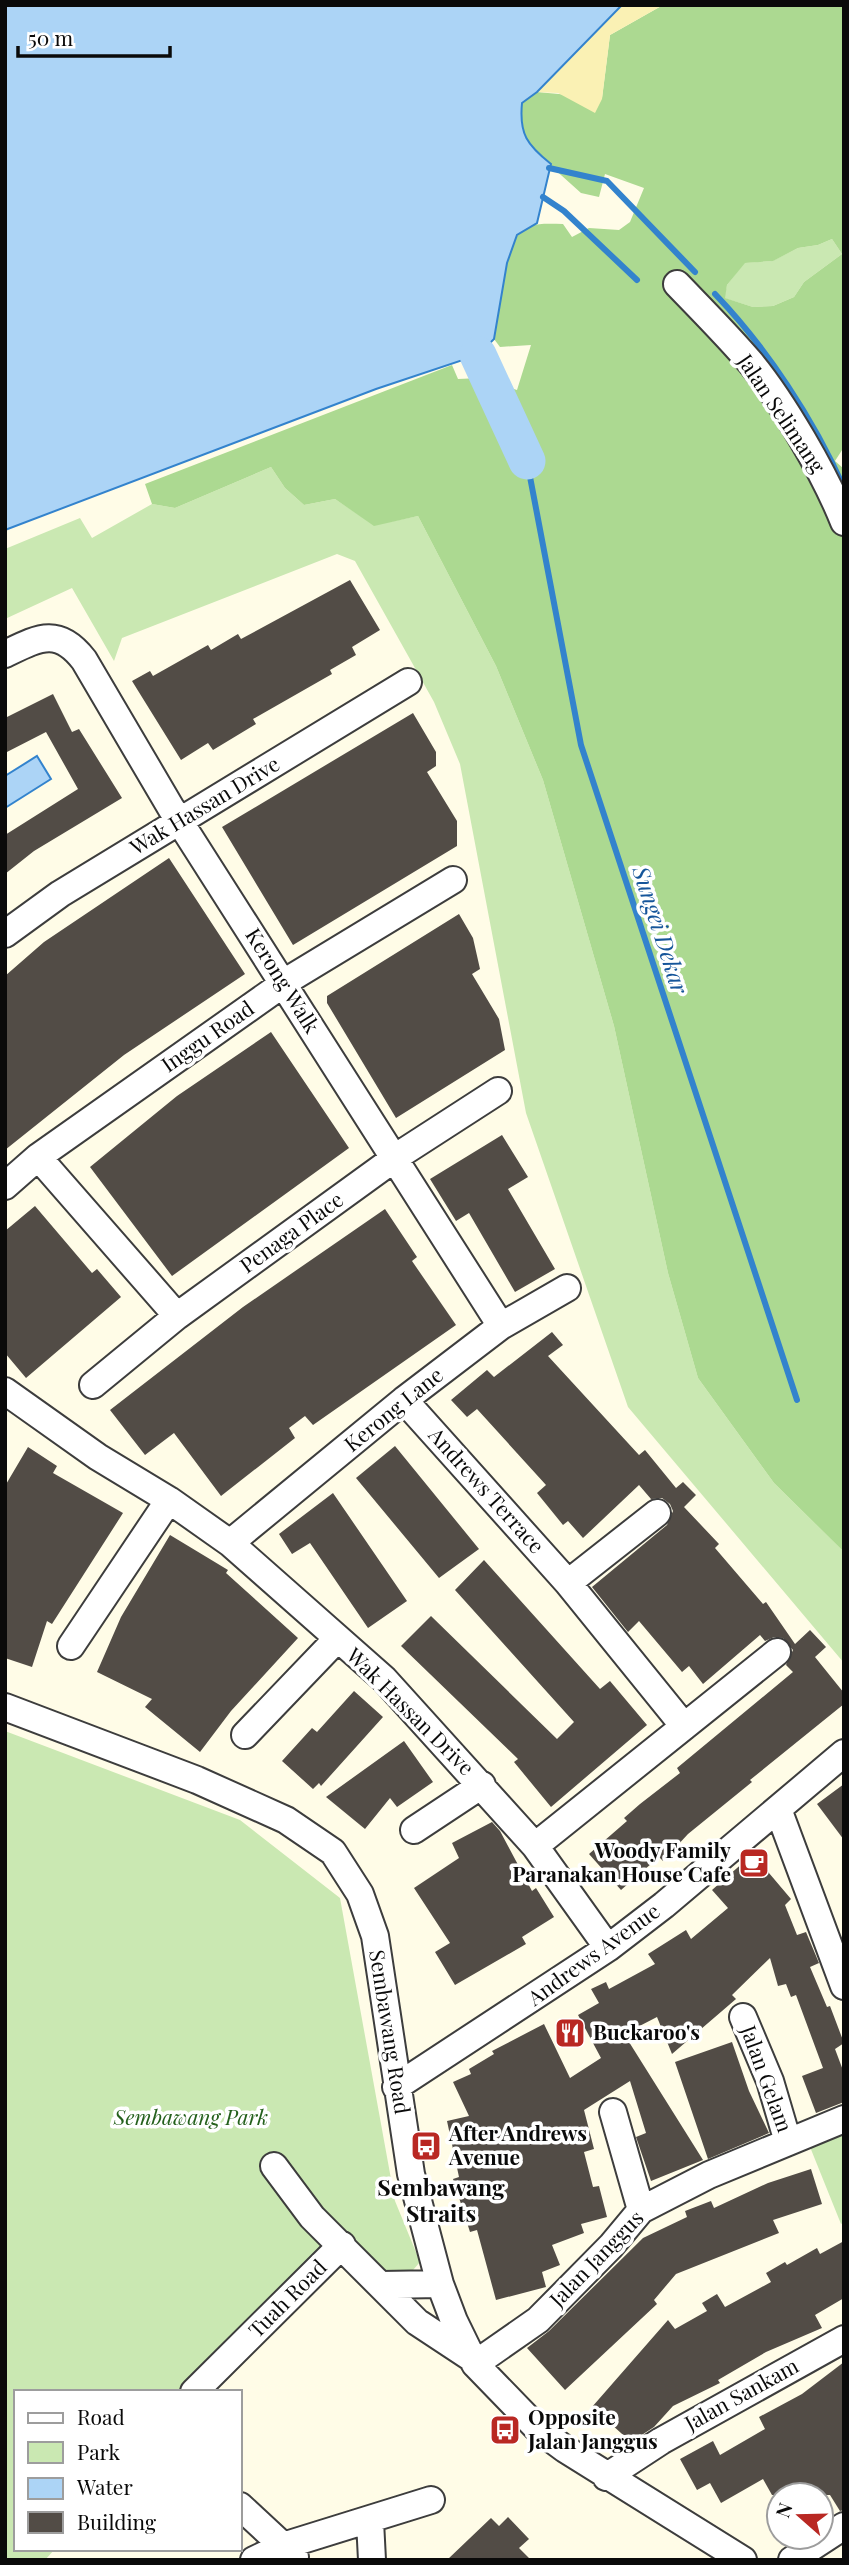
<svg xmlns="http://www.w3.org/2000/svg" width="849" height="2565" viewBox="0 0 849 2565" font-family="'Playfair Display',serif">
<rect width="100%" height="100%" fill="#fffce7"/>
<!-- green -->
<path fill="#cae8b2" d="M832,239l10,15 -38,28 -10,15 -21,9 -20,1 -29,-9 3,-13 17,-22 28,-2 26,-13 20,-3z
M271,467l14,21 19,17 31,-6 39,26 44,-9 78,150 47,114 71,246 54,247 30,105 76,105 70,69v111l-216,-256 -102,-294 -66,-349 -26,-62 -79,-141 -18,-7 -215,84 -8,23 -42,-73 -67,31v-70l75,-31 12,20 60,-34 23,4z
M5,1731l235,89 100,78 55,303 25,61 -13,15 -14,5 -51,-48 -164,158h-162v157h39l-10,11h-40z
M844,2125v97l-3,2 -35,-87z"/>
<!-- forest -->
<path fill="#acd991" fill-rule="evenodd" d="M663,5h181v442l-9,14 9,8v1083l-70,-69 -76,-105 -30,-105 -54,-247 -71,-246 -47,-114 -78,-150 -44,10 -39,-27 -31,6 -19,-17 -14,-21 -96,41 -23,-4 -7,-20 307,-119 6,14 22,-1 37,12 14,-45 -31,2 -6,-8c5,-27 8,-82 23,-103 10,-15 30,-12 46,-12l9,13 17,-9 30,2 11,-8 14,-34 -39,-14 -6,23 -18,-4 -49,-44 -12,-24 2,-22 15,-11 65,6 8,-63zM832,239l10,15 -38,28 -10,15 -21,9 -20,1 -28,-9 2,-13 18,-22 28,-2 25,-13 20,-3z"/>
<!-- sand -->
<path fill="#faf1b4" d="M622,5h41l-53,30 -8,64 -7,14 -37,-20 -21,-1z"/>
<!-- water -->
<path fill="#acd4f6" stroke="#3383cd" stroke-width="2" d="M5,5h617l-85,87 -15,11c-3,31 5,42 29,61l-14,59 -20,12 -10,28 -13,76 -16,16 -102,34 -371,141z
M37,756l14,23 -46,29v-32z"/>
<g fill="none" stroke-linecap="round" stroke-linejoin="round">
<!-- stream -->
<path stroke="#3383cd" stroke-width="6" d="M549,168l58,13 88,91
M543,197l21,14 73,69
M715,294c51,53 99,126 129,194
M527,461l54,284 216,655"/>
<!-- river -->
<path stroke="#acd4f6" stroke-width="37" d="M478,355l49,106"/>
</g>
<!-- building -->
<path fill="#524c46" d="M350,580l30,50 -28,17 4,8 -26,15 2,4 -79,45 3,5 -43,26 -5,-7 -27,17 -49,-79 18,-10 3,5 55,-31 3,5 27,-16 3,5z
M53,694l19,38 7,-3 43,69 -88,53 -29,23v-39l73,-46 -32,-57 -41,21v-35z
M413,713l23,39v14l-9,6 30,49v25l-164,99 -71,-118z
M169,858l76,116 -121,81 -119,95v-174l39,-34z
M459,914l14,24 7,31 -8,5 27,45 6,31 -109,68 -69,-115v-7z
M271,1032l78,116 -177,128 -82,-109 87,-71z
M502,1135l26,42 -20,12 47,80 -40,23 -46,-79 -13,8 -26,-42z
M35,1206l57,67 5,-4 24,28 -95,81 -21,-25v-122z
M385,1209l32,48 -5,4 44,64 -143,100 -8,-9 -16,12 6,10 -74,58 -47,-63 -29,22 -35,-45 133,-103z
M552,1332l11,13 -15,11 91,99 6,-5 31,38 7,-6 13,13 -12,12 35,37 -4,4 48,56 3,-2 29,42 15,-14 16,17 -11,10 29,36v11l-94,76 2,2 -64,52 -25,27 -4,-4 -38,33 -32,-36 38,-33 -3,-3 16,-14 40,-31 -3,-5 116,-96 -7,-7 7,-15 -10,-12 -9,-1 -9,4 -5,-6 -57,49 -14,-18 -7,6 -43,-51 -11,11 -36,-45 75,-62 6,-14 -3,-7 -8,-6 -11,1 -12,-14 -56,53 -15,-17 -5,4 -26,-32 9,-8 -69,-76 -10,8 -16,-17 36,-30 7,7z
M395,1446l84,103 -40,29 -83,-100z
M28,1447l29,19 -4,7 70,40 -71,111 -5,-3 -15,46 -27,-9v-172z
M333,1493l74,108 -39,27 -58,-85 -18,11 -13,-20z
M170,1535l58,35 -2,3 72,65 -67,73 -31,41 -55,-45 7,-8 -55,-27 24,-55z
M484,1560l116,129 10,-8 37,44 -96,82 -37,-45 4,-3 -117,-113 30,-30 126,123 17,-17 -119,-132z
M354,1691l29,26 -62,69 -2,-3 -6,6 -31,-28 30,-33 5,4z
M404,1741l29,41 -36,25 -7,-9 -25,31 -39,-32z
M844,1784v56l-27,-36z
M492,1822l8,9 32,60 4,-3 18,29 -32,20 4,7 -71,41 -20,-33 15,-9 -36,-55 45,-30 -7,-15z
M753,1854l38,45 -6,6 12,30 9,-3 13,31 -9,4 17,40 3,-1 14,37 -9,6 9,24v29l-28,11 -14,-37 21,-8 -27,-73 -5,2 -5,-13 -8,2 -8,-28 -38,37 4,4 -64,55 -15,-37 -33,17 79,126 -52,21 -15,-44 10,-4 -16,-52 -46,29 10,39 -10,3 9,35 6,-1 8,31 -26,7 3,9 -32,12 8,20 -18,7 4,15 -50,13 -19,-70 -7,2 -17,-53 6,-2 -12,-56 22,-5 -16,-34 18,-8 -2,-5 25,-15 -2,-3 52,-27 26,54 31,-20 -23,-43 21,-12 -8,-14 15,-7 3,7 46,-25 -7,-10 38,-24 5,9 37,-31 -16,-18z
M732,2042l17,49 20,42 -61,26 -33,-97z
M811,2169l11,35 -49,16 6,13 -103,41 -22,26 3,4 -92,86 -38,-42 22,-17 94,-93 44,-21 -2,-6 26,-10 3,7 54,-25z
M844,2241v57l-29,17 7,13 -56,24 -48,28 2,3 -47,23 -19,21 -23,15 -39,-35 76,-87 7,9 32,-18 -5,-8 15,-9 8,13 46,-25 -5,-9 19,-11 2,3 30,-17 3,6z
M844,2362v148l-4,1 -10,-16h-58l-9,-16 -42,24 -11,-20 -13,7 -17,-31 33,-18 7,14 45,-26 -6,-12 43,-23z
M508,2517l21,22 -10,9 12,12h-84l44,-42 8,8z"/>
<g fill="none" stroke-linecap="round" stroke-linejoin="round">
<!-- minor casing -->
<g stroke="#3d3d3d" stroke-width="30">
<path id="minor" d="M677,284c25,26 51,52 74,79 32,39 74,111 93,159
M5,654c33,-16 53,-28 79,6l87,148 330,518
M5,934l55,-40 348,-212
M38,1157l139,159
M5,1186l33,-29 255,-180 160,-97
M93,1385l84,-69 225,-163 96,-62
M5,1391l93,66 71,43 61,43 154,136 151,167 73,102
M404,1400l164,183 115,142
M230,1543l174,-143 97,-74 66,-38
M568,1583l89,-70
M71,1646l98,-146
M5,1707l192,73 89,40 47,32 27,42 15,42 36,238 29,110 14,37 21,43 63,65 27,20 178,111
M245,1735l92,-96
M778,1809l66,177
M414,1830l68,-45
M535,1846l242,-194
M743,2017l27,64 18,61
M396,2087l212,-139 56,-43 180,-152
M613,2112l28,98
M274,2166l38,51 105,105 53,35
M381,2285l59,-1
M475,2364l63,-44 73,-74 30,-36 68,-35 135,-56
M194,2392l148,-147
M606,2477l55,-36 183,-102
M240,2506l55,51
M370,2521l2,39
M254,2560l29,-14 148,-46
M792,2560l52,-34"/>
</g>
<!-- minor -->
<use href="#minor" stroke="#fff" stroke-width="26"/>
</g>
<!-- icons -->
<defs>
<g id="cafe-square" transform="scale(1.575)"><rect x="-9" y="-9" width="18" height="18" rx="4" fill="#b92823" stroke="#fff"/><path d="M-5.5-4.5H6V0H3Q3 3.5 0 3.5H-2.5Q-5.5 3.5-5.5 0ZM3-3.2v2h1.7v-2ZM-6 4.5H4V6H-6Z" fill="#fff"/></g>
<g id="restaurant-square" transform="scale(1.575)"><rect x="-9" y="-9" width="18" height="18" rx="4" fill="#b92823" stroke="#fff"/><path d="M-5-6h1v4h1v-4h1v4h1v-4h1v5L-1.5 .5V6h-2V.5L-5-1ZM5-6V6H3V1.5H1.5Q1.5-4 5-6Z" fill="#fff"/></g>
<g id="bus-square" transform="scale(1.575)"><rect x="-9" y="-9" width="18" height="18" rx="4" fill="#b92823" stroke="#fff"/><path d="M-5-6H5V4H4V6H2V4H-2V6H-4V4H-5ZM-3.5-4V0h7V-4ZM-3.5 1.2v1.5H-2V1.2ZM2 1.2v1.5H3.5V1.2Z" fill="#fff"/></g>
</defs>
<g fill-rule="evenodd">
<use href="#cafe-square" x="754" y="1863"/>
<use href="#restaurant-square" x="570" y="2033"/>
<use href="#bus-square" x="426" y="2146"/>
<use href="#bus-square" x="505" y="2430"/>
</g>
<g text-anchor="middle" stroke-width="7" stroke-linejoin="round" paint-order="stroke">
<!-- street labels -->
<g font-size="21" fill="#0a0a0a" stroke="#fff">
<text transform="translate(781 414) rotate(56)" y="7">Jalan Selimang</text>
<text transform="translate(205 806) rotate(-31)" y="7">Wak Hassan Drive</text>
<text transform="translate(282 981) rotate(58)" y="7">Kerong Walk</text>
<text transform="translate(208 1037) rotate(-35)" y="7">Inggu Road</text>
<text transform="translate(292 1233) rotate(-36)" y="7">Penaga Place</text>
<text transform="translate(394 1410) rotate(-39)" y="7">Kerong Lane</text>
<text transform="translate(486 1491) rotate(48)" y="7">Andrews Terrace</text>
<text transform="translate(410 1712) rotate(45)" y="7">Wak Hassan Drive</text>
<text transform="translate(594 1955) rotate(-36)" y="7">Andrews Avenue</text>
<text transform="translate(389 2032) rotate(81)" y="7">Sembawang Road</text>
<text transform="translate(766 2079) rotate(70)" y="7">Jalan Gelam</text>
<text transform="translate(597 2259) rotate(-46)" y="7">Jalan Janggus</text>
<text transform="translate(288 2299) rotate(-45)" y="7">Tuah Road</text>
<text transform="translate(742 2395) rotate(-29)" y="7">Jalan Sankam</text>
</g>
<!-- poi labels -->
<g font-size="21" font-weight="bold" fill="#0a0a0a" stroke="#fff" text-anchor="start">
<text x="731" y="1858" text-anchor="end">Woody Family<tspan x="731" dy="24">Paranakan House Cafe</tspan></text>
<text x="593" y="2040">Buckaroo's</text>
<text x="449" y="2141">After Andrews<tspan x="449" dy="24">Avenue</tspan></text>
<text x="528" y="2425">Opposite<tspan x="528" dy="24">Jalan Janggus</tspan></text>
</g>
<!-- park labels -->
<g font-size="21" font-style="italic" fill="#24601c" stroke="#fff">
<text x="191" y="2125">Sembawang Park</text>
</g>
<!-- water labels -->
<g font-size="23" font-style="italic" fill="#15559a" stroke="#fff">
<text transform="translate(660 930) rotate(72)" y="8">Sungei Dekar</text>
</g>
<!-- neighbourhood labels -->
<g font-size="23" font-weight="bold" fill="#0a0a0a" stroke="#fff">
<text x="441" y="2196">Sembawang<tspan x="441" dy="26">Straits</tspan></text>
</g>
</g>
<!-- border -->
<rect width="849" height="2565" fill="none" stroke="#0a0a0a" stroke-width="14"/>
<!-- legend -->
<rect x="14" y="2390" width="228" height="161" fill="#ffffff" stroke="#9d9d9d" stroke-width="2"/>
<rect x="28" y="2413" width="35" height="10" fill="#ffffff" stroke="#9d9d9d" stroke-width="2"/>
<text x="77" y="2425" font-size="21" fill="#0a0a0a">Road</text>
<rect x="28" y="2442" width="35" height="21" fill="#cae8b2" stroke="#9d9d9d" stroke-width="2"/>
<text x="77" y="2460" font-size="21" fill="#0a0a0a">Park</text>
<rect x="28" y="2478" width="35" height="21" fill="#acd4f6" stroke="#9d9d9d" stroke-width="2"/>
<text x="77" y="2495" font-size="21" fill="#0a0a0a">Water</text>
<rect x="28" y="2512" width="35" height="21" fill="#524c46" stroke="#9d9d9d" stroke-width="2"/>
<text x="77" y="2530" font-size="21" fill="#0a0a0a">Building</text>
<!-- north arrow -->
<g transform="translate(800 2516) rotate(290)"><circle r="33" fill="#ffffff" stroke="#9d9d9d" stroke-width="2"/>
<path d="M0-5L12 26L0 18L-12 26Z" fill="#b92823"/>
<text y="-10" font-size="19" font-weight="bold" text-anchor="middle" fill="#0a0a0a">N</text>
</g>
<!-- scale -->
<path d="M18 46v10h152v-10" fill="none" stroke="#0a0a0a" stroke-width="3.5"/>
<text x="28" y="46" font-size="21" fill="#0a0a0a" stroke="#ffffff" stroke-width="5" paint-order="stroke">50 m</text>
</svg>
